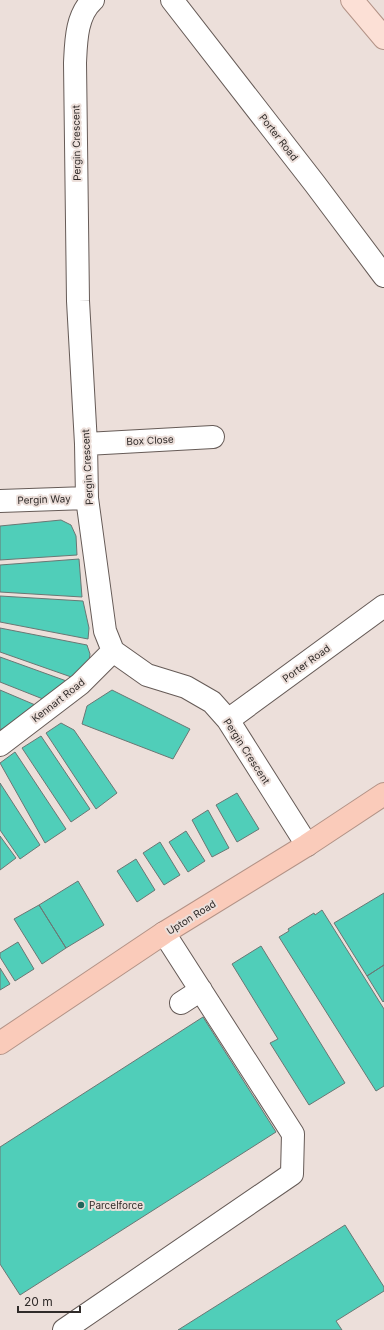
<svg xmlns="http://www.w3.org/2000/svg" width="384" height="1330" viewBox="0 0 384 1330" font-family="Inter,sans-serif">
<rect width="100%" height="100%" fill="#ecdfda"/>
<!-- building -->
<path fill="#50ceb9" stroke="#6a7774" d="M61,520l10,5 5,11 1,19 -77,5v-34z
M79,559l3,38 -82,-5v-27z
M0,596l83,5 6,27 -1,11 -88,-17z
M0,628l87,17 3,9 -1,8 -12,17 -77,-27z
M0,657l72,26 -24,18 -48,-19z
M0,690l40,17 -40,23z
M112,690l78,39 -17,30 -91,-35 5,-18z
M61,723l13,7 43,63 -21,16 -50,-76z
M41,736l49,73 -19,13 -49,-74z
M15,752l51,77 -21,14 -45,-80z
M0,783l40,62 -20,14 -20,-29z
M237,793l22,36 -22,13 -21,-37z
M208,810l21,38 -17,9 -20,-37z
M186,831l19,30 -17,11 -19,-30z
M0,836l16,22 -16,12z
M160,842l20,33 -16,10 -21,-32z
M136,859l19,31 -18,12 -20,-31z
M78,881l26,44 -38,23 -27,-43z
M384,893v72l-17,11 -33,-53z
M39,905l27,43 -24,16 -28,-45z
M322,910l62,99v77l-8,5 -97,-154 10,-6 -1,-2 26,-16 1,2z
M18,942l16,27 -19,12 -15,-24v-4z
M261,946l84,137 -36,22 -39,-62 8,-4 -46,-75z
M384,965v36l-1,1 -16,-26z
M0,968l10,16 -10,6z
M203,1017l73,115 -256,163 -20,-31v-117z
M345,1225l39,62v4l-48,30 6,9h-164z"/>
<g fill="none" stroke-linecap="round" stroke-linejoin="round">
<!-- minor casing -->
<g stroke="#665b57" stroke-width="24">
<path id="minor" d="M93,0c-17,15 -17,43 -18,63l3,238 8,143 1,54 18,133 8,20 34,24 39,12 26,15 16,18 79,125
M172,0l143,184 69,92
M86,444l127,-7
M0,501l87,-3
M228,720l156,-114
M0,745l80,-61 33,-33
M181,1003l20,-13
M64,1330l228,-156 1,-40 -129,-201"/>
</g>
<!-- major casing -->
<g stroke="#b39387" stroke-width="24">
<path id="major" d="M352,0l32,38"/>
</g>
<!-- highway casing -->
<g stroke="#b39387" stroke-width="24">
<path id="highway" d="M0,1043l164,-110 143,-88 77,-51"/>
</g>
<!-- minor -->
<use href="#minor" stroke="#fff" stroke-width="22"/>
<!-- major -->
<use href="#major" stroke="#fce0d6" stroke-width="22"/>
<!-- highway -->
<use href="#highway" stroke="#facbba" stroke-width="22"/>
</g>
<!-- markers -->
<circle fill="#1f665b" stroke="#ecdfda" stroke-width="1.5" cx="81" cy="1205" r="4"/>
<g text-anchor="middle" stroke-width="4" stroke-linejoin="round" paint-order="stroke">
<!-- street labels -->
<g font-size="10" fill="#302b29" stroke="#ecdfda">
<text transform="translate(279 137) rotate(52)" y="4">Porter Road</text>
<text transform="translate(76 143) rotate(-91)" y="4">Pergin Crescent</text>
<text transform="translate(150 440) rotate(-3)" y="4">Box Close</text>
<text transform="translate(87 467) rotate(-93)" y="4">Pergin Crescent</text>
<text transform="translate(44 499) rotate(-2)" y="4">Pergin Way</text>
<text transform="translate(306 663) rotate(-36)" y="4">Porter Road</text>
<text transform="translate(58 700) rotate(-38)" y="4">Kennart Road</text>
<text transform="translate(247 751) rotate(57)" y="4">Pergin Crescent</text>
<text transform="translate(191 917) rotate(-32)" y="4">Upton Road</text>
</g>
<!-- poi labels -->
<g font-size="10" fill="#302b29" stroke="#ecdfda" text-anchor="start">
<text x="89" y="1209">Parcelforce</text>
</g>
</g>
<!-- scale -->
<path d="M18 1306v6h62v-6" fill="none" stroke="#302b29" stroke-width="2"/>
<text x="24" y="1306" font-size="12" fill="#302b29" stroke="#ecdfda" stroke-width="3" paint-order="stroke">20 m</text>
</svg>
